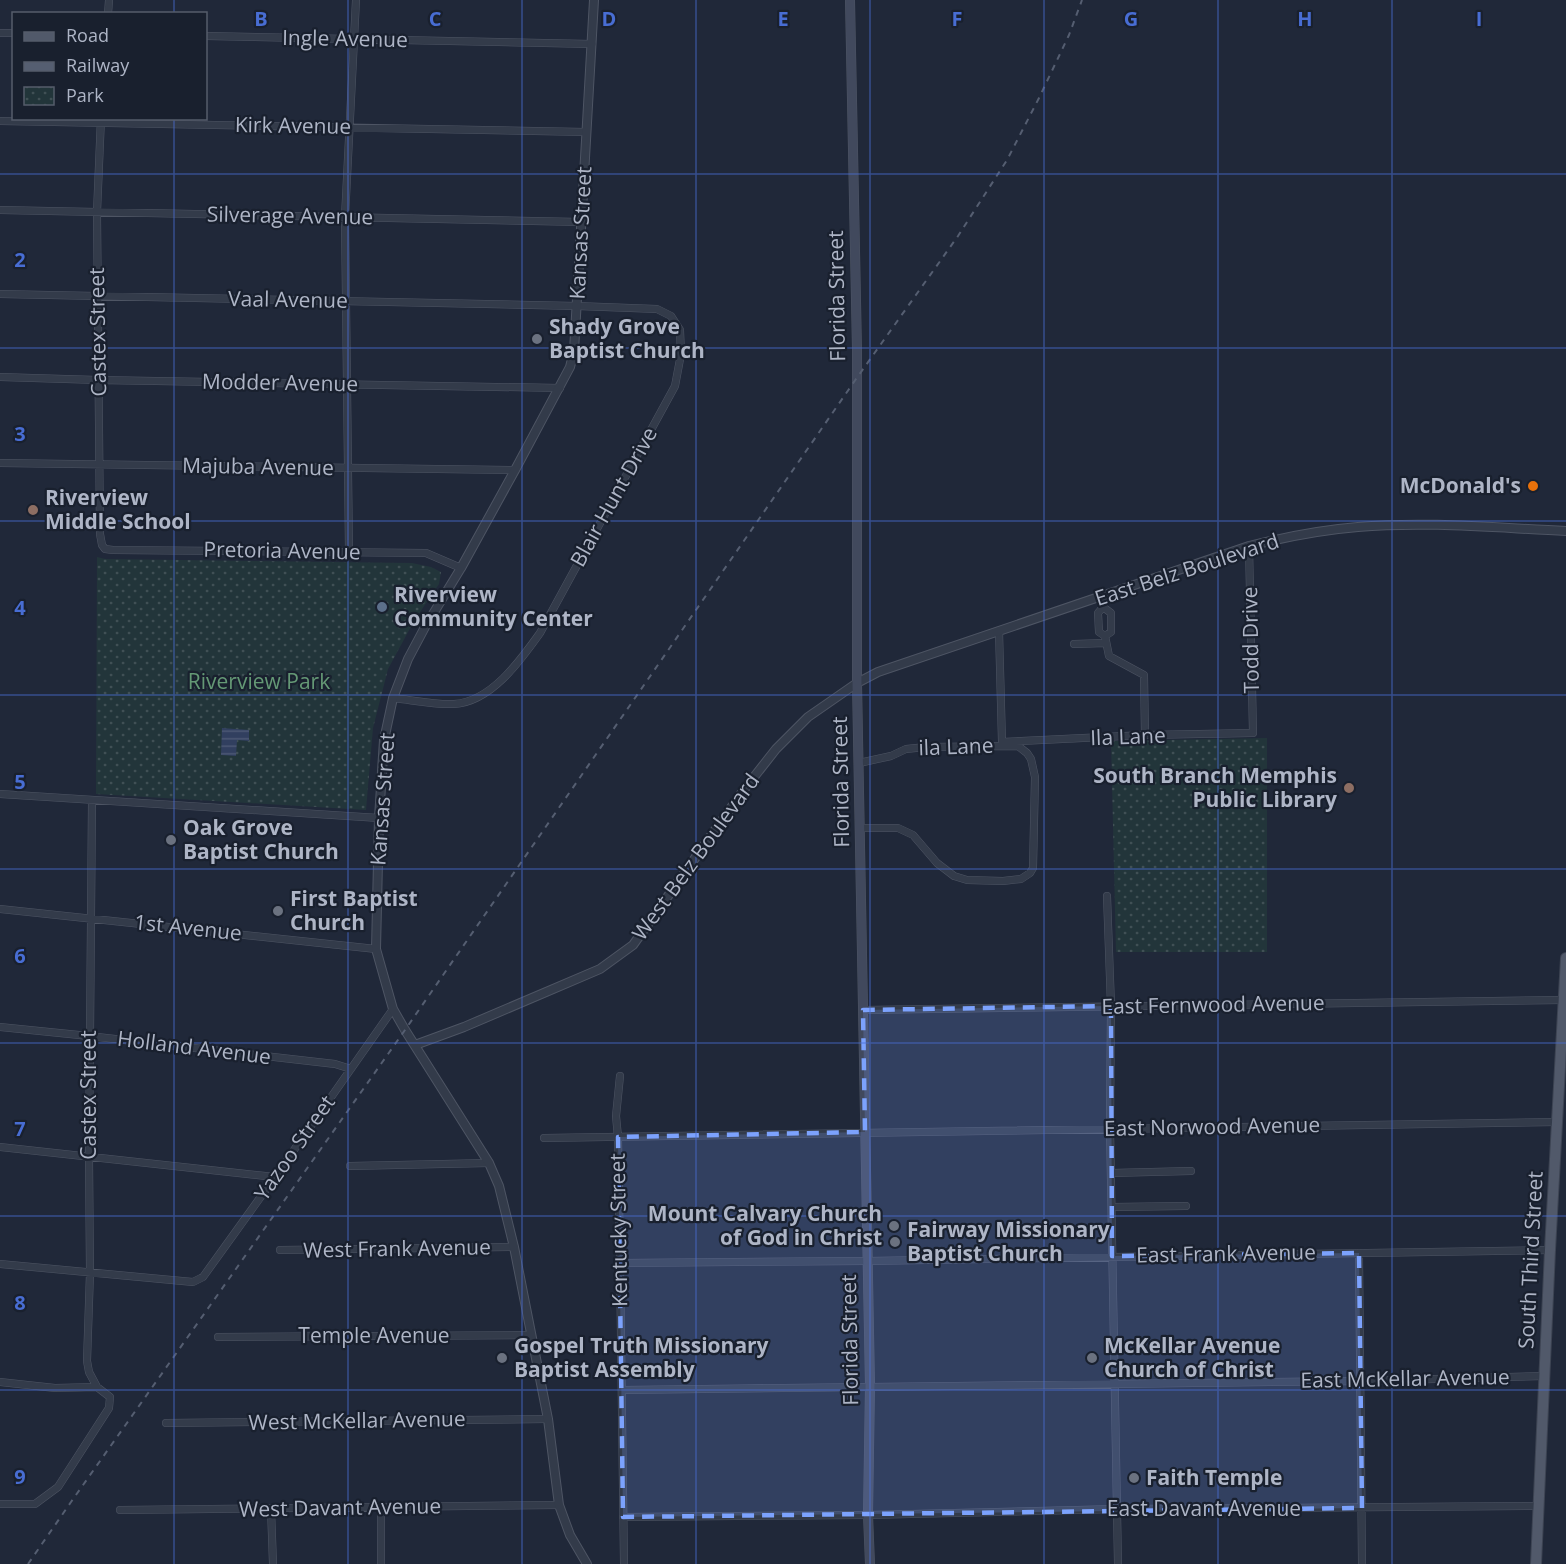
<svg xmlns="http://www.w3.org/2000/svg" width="1566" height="1564" viewBox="0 0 1566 1564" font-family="'Open Sans',sans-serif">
<defs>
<pattern id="park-dots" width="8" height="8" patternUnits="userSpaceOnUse" patternTransform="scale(1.5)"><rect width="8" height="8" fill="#22353a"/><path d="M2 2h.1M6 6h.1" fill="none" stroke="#405055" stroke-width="1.8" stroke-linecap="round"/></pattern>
<pattern id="water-rules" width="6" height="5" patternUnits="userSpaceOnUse" patternTransform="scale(1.5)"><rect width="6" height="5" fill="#313f5f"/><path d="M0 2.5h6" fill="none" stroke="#4c5874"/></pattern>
</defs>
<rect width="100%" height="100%" fill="#202839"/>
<!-- park -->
<path fill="url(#park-dots)" d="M97,557l8,2 307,4 19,4 10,5 -2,12 -25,37 -26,48 -15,59 -7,82 -270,-16z
M1267,738v214h-151l-5,-211z"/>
<!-- water -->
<path fill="url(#water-rules)" d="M222,728l27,2v11l-12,-1 -1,16 -15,-1z"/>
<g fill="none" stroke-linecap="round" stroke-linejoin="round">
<!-- minor casing -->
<g stroke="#4e5564" stroke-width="8">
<path id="minor" d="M108,14l1,-14
M0,33h14
M206,36l386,8
M101,118l-4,94 3,322 2,11 3,4 8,1 313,3 35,15
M0,121l586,11
M0,210l581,12
M0,294l577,12 80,3 14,7 9,14 1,24 -6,32 -135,247c-20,28 -49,69 -86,71 -19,1 -42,-4 -61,-6
M0,377l98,3 462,8
M0,463l515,7
M349,552l-4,-335 11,-217
M1102,597l1,10 8,6v19l-6,4
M1103,607l-5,6 1,19 6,4 4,20 35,19 1,60
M999,631l3,111 143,-7 108,-2 -4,-187
M1074,644l32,-1
M859,763l32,-7 15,-7 20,-2 92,-1 9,7 4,6 4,18 -2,91 -3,5 -9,6 -18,2 -36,-1 -13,-4 -17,-13 -24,-28 -15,-7h-38
M0,794l379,24
M92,800l-3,356 1,117 -3,88 2,11 8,15
M1107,896l4,110 -1,122 8,436
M0,909l376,40
M863,1010l701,-10
M0,1027l89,9 246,28 16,5
M620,1076l-4,40 2,21 2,126 4,301
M544,1138l1014,-16
M0,1147l275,30
M350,1166l139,-3
M1111,1173l80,-2
M1112,1207l74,-1
M280,1250l234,-3
M1359,1253l3,311
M620,1263l247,-2 683,-11
M0,1264l193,18 10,-5 72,-100 118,-168
M218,1337l313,-2
M0,1382l55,6 42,-1 13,10 -1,11 -51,79 -23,17h-35
M622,1390l739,-9 184,-5
M166,1423l382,-4
M381,1508v56
M271,1509l2,55
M120,1510l439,-5
M623,1517l245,-2 249,-6 422,-3"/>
</g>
<!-- tertiary casing -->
<g stroke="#4e5564" stroke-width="10">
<path id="tertiary" d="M415,1045l49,-18 136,-58 33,-24 110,-154 33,-42 32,-32 49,-34 21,-11 371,-126c36,-9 72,-16 109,-19 69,-6 139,1 208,4
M587,1564l-17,-29 -11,-30 -11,-86 -34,-172 -15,-61 -10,-23 -84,-133 -12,-21 -17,-60 3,-131 5,-78 9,-42 15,-39 17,-32 36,-59 54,-98 55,-103 4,-16 20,-351"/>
</g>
<!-- secondary casing -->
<g stroke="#4e5564" stroke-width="10">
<path id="secondary" d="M850,0l7,350v333l13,703 -2,129 2,49"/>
</g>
<!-- primary casing -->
<g stroke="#3d4453" stroke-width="12">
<path id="primary" d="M1536,1564l14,-314 16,-292"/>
</g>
<!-- minor -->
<use href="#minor" stroke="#333b4a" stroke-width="7"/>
<!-- tertiary -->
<use href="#tertiary" stroke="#333b4a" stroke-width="8"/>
<!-- secondary -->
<use href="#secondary" stroke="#41495d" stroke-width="9"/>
<!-- primary -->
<use href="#primary" stroke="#51596a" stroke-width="10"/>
<!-- rail -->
<path stroke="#555e71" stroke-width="2" stroke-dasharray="6 6" stroke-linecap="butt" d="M28,1564l43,-62 334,-472 451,-651 102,-143 49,-76 32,-62 30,-63 13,-35"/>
</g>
<!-- marked area -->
<path fill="#7ca2fd" fill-opacity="0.2" stroke="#7ca2fd" stroke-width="4.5" stroke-dasharray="12 8" stroke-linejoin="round" d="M1111,1006l1,250 247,-3 3,255 -739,9 -5,-380 247,-5 -2,-122z"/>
<!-- grid -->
<path fill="none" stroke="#486dd3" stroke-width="1.5" stroke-opacity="0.55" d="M174,0v14M348,0v1564M522,0v1564M696,0v1564M870,0v1564M1044,0v1564M1218,0v1564M1392,0v1564M174,118v1446M0,174h1566M0,348h1566M0,521h1566M0,695h1566M0,869h1566M0,1043h1566M0,1216h1566M0,1390h1566"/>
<!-- markers -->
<g fill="#6b7280" stroke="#19202e" stroke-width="2">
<circle cx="537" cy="339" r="6"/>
<circle cx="171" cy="840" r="6"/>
<circle cx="278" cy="911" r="6"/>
<circle cx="894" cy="1226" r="6"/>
<circle cx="895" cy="1242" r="6"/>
<circle cx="502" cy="1358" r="6"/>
<circle cx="1092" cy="1358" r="6"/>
<circle cx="1134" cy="1478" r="6"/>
</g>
<circle fill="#e8710a" stroke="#19202e" stroke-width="2" cx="1533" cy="486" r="6"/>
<g fill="#8d6e63" stroke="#19202e" stroke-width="2">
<circle cx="33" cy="510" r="6"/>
<circle cx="1349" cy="788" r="6"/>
</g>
<circle fill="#5c6f8a" stroke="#19202e" stroke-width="2" cx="382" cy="607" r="6"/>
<g text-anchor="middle" stroke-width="4.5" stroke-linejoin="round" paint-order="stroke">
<!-- street labels -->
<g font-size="21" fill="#aeb5c6" stroke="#19202e">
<text transform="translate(345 39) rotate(1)" y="7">Ingle Avenue</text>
<text transform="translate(293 126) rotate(1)" y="7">Kirk Avenue</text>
<text transform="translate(290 216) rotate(1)" y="7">Silverage Avenue</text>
<text transform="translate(581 233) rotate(-87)" y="7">Kansas Street</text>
<text transform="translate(837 296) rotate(-91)" y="7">Florida Street</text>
<text transform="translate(288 300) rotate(1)" y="7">Vaal Avenue</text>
<text transform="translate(98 332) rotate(-91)" y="7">Castex Street</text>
<text transform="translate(280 383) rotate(1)" y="7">Modder Avenue</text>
<text transform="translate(258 467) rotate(1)" y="7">Majuba Avenue</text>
<text transform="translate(614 497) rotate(-61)" y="7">Blair Hunt Drive</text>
<text transform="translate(282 551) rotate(1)" y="7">Pretoria Avenue</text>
<text transform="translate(1187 570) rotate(-18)" y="7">East Belz Boulevard</text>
<text transform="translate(1251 640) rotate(-91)" y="7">Todd Drive</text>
<text transform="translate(1128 737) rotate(-2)" y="7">Ila Lane</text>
<text transform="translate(956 747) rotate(-2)" y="7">ila Lane</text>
<text transform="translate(841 782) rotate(-91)" y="7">Florida Street</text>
<text transform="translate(383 799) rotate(-86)" y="7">Kansas Street</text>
<text transform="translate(696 857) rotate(-54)" y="7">West Belz Boulevard</text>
<text transform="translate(188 928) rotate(6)" y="7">1st Avenue</text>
<text transform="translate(1213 1005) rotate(-1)" y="7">East Fernwood Avenue</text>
<text transform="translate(194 1048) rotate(7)" y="7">Holland Avenue</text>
<text transform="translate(89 1095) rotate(-90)" y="7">Castex Street</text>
<text transform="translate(1212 1127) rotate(-1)" y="7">East Norwood Avenue</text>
<text transform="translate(295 1148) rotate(-55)" y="7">Yazoo Street</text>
<text transform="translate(619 1230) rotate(-91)" y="7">Kentucky Street</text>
<text transform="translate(397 1249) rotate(-1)" y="7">West Frank Avenue</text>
<text transform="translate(1226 1254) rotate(-1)" y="7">East Frank Avenue</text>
<text transform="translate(1531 1260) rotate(-87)" y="7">South Third Street</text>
<text x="374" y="1343">Temple Avenue</text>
<text transform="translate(850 1340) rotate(-91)" y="7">Florida Street</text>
<text transform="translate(1405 1379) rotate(-1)" y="7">East McKellar Avenue</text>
<text transform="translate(357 1421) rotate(-1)" y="7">West McKellar Avenue</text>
<text transform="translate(340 1508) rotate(-1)" y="7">West Davant Avenue</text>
<text x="1204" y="1516">East Davant Avenue</text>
</g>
<!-- poi labels -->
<g font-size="21" font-weight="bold" fill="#aeb5c6" stroke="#19202e" text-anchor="start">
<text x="549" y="334">Shady Grove<tspan x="549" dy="24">Baptist Church</tspan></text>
<text x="1521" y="493" text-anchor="end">McDonald's</text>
<text x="45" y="505">Riverview<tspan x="45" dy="24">Middle School</tspan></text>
<text x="394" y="602">Riverview<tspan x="394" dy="24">Community Center</tspan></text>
<text x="1337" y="783" text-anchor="end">South Branch Memphis<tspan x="1337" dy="24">Public Library</tspan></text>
<text x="183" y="835">Oak Grove<tspan x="183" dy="24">Baptist Church</tspan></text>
<text x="290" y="906">First Baptist<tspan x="290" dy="24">Church</tspan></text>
<text x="882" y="1221" text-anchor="end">Mount Calvary Church<tspan x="882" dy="24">of God in Christ</tspan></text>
<text x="907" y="1237">Fairway Missionary<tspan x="907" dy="24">Baptist Church</tspan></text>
<text x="514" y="1353">Gospel Truth Missionary<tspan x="514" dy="24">Baptist Assembly</tspan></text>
<text x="1104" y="1353">McKellar Avenue<tspan x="1104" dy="24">Church of Christ</tspan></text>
<text x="1146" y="1485">Faith Temple</text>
</g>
<!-- park labels -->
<g font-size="21" fill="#649875" stroke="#19202e">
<text x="259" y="689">Riverview Park</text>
</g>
</g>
<g font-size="20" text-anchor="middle" font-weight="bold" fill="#486dd3" stroke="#19202e" stroke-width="4.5" stroke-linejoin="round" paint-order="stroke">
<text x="261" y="26">B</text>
<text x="435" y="26">C</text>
<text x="609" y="26">D</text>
<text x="783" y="26">E</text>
<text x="957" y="26">F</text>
<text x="1131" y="26">G</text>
<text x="1305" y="26">H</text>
<text x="1479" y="26">I</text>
<text x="20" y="267">2</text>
<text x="20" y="441">3</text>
<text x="20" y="615">4</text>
<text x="20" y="789">5</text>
<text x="20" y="963">6</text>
<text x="20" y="1136">7</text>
<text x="20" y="1310">8</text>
<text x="20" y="1484">9</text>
</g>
<!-- legend -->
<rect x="12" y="12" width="195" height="108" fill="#19202e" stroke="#555c6b" stroke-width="1.5"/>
<rect x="24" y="32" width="30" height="9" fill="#51596a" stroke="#555c6b" stroke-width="1.5"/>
<text x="66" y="42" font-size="18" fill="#aeb5c6">Road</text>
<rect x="24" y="62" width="30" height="9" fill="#555e71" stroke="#555c6b" stroke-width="1.5"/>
<text x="66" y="72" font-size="18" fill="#aeb5c6">Railway</text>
<rect x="24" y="87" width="30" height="18" fill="url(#park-dots)" stroke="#555c6b" stroke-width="1.5"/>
<text x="66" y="102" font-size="18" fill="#aeb5c6">Park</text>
</svg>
